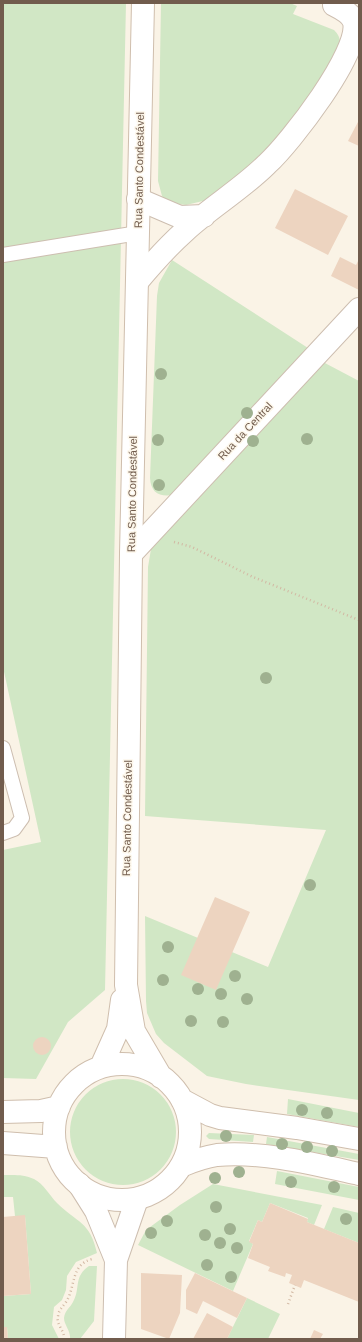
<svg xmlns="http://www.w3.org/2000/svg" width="362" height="1342" viewBox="0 0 362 1342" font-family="Arial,sans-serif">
<rect width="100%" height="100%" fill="#faf3e6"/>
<!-- green -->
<path fill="#d1e7c5" d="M3,3h123l-21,987 -37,32 -32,57 -33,-1v-228l38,-8 -38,-175z
M161,3h129l7,3 -4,8 41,16c7,7 7,12 4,20l-41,68 -57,58 -33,24 -21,5 -15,-2 -6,-3 -3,-4 -4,-15z
M172,260l136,88 -135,147c-14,2 -22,-2 -23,-17l7,-182 2,-13z
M323,362l36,19v719l-113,-16 -39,-8 -43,-33 -8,-9 -9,-21 -1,-12 -1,-85 123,51 58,-137 -181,-14 3,-249 4,-24z
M70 1132a53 53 0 1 1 106 0a53 53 0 1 1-106 0Z
M288,1099l71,14v14l-72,-13z
M209,1133l45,2 -1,7 -44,-3 -3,-3z
M267,1137l92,17v6l-93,-16z
M277,1171l82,16v13l-84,-16z
M3,1175c10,0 21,-1 31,4 10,5 15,16 23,24 20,20 33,18 40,50l-21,9 -9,14 -1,14 -4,10 -8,7 -2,18 7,14h-51l-1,-12h-4v-31l28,-2 -6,-78h-10l-2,-19h-10z
M213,1184l109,21 -8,20 -7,-3 1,-4 -38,-15 -8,19 -4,-2 -9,21 4,3 -20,47 -95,-46 8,-15 34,-25z
M333,1207l26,6v30l-35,-14z
M89,1266h8l-3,55 -14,18h-10c1,-8 -6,-14 -6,-21 1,-8 6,-10 9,-16 8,-14 0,-25 16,-36z
M247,1298l33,16 -12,25h-41z"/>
<!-- building -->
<path fill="#edd4c0" d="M359,120v26l-11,-5z
M295,189l53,27 -20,39 -53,-27z
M340,257l16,8 3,-6v31l-28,-14z
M215,897l35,15 -34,78 -35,-15z
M33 1046a9 9 0 1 1 18 0a9 9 0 1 1-18 0Z
M270,1203l38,16 -1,3 52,21v59l-55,-22 -3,8 -12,-5 3,-8 -6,-2 -1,4 -17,-6 2,-4 -22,-9 5,-14 -4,-2 9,-22 4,2z
M25,1215l6,79 -28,2v-79z
M141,1273l41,2 -2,38 -11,26 -28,-10z
M195,1273l52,25 -10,20 -34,-17 -6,13 -11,-5v-19z
M207,1313l26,14 -6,12h-34z
M3,1327h4l1,12h-5z
M314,1330l9,4 -3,5h-10z"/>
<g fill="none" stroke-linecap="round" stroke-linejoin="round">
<!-- lane casing -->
<g stroke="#cdbeb0" stroke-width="16">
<path id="lane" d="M3,255l135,-22
M3,748l19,70 -8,11 -11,4"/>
</g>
<!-- street casing -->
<g stroke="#cdbeb0" stroke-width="24">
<path id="street" d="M138,199l42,18 24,-1
M137,282c15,-18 30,-35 48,-51 26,-24 57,-42 82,-67 23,-21 94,-112 87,-142 -3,-9 -12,-13 -20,-17
M131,554l228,-245
M79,1184l17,27 20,49
M114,1339l2,-79 21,-61"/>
</g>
<!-- secondary casing -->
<g stroke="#cfbead" stroke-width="24">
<path id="secondary" d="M143,3l-12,551 -5,431 8,46 27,46
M54 1132a68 68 0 1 1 136 0a68 68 0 1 1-136 0Z
M101,1067l17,-38 4,-29
M182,1100l28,15 10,3 77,10 62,11
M3,1112l38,-1 18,-4
M3,1143l53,4
M181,1166c12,-5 23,-9 36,-11 46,-4 97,9 142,19"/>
</g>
<!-- path -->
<path stroke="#d2b8a3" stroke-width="2.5" stroke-dasharray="1 3" stroke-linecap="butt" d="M174,542l18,5 61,30 106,43
M288,1304l7,-19
M64,1339c1,-8 -8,-14 -6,-23 1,-7 5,-9 8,-14 10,-15 4,-37 26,-43"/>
<!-- lane -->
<use href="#lane" stroke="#fff" stroke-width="14"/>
<!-- street -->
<use href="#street" stroke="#fff" stroke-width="22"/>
<!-- secondary -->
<use href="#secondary" stroke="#fff" stroke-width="22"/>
</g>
<!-- trees -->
<g fill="#9fb190">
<circle cx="161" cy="374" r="6"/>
<circle cx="247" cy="413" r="6"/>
<circle cx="307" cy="439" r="6"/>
<circle cx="158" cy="440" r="6"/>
<circle cx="253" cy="441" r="6"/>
<circle cx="159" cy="485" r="6"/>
<circle cx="266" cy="678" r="6"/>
<circle cx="310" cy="885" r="6"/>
<circle cx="168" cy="947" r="6"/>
<circle cx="235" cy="976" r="6"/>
<circle cx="163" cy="980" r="6"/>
<circle cx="198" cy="989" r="6"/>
<circle cx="221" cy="994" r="6"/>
<circle cx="247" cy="999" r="6"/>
<circle cx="191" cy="1021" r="6"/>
<circle cx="223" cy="1022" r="6"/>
<circle cx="302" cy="1110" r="6"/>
<circle cx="327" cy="1113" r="6"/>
<circle cx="226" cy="1136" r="6"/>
<circle cx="282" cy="1144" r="6"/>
<circle cx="307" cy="1147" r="6"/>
<circle cx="332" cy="1151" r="6"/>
<circle cx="239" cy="1172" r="6"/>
<circle cx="215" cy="1178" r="6"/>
<circle cx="291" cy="1182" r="6"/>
<circle cx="334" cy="1187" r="6"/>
<circle cx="216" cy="1207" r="6"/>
<circle cx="346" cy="1219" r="6"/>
<circle cx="167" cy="1221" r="6"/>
<circle cx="230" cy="1229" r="6"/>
<circle cx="151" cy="1233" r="6"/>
<circle cx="205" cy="1235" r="6"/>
<circle cx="220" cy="1243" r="6"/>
<circle cx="237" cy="1248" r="6"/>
<circle cx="207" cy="1265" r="6"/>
<circle cx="231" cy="1277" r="6"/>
</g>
<g text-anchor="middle" stroke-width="3" stroke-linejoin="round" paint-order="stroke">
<!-- street labels -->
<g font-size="11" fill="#715c4d" stroke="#fdf7eb">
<text transform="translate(139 170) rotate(-89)" y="4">Rua Santo Condestável</text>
<text transform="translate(245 431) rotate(-47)" y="4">Rua da Central</text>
<text transform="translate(132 494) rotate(-89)" y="4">Rua Santo Condestável</text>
<text transform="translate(127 818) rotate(-89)" y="4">Rua Santo Condestável</text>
</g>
</g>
<!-- border -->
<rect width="362" height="1342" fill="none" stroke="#715c4d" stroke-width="8"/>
</svg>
